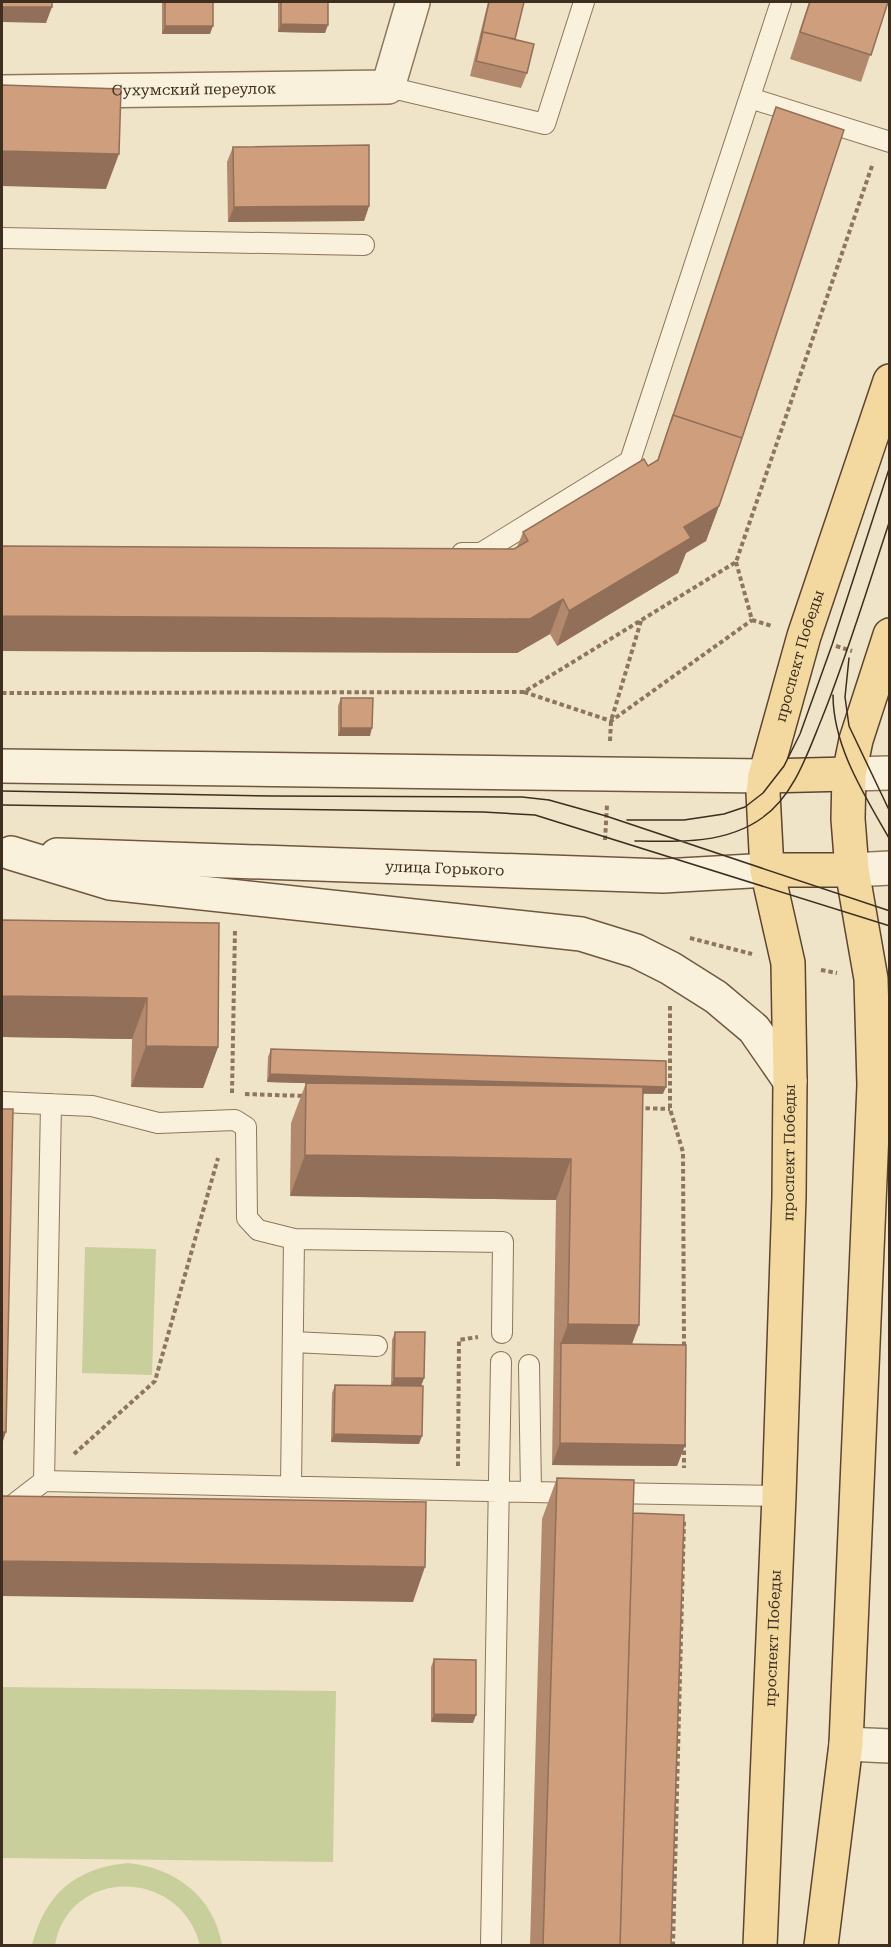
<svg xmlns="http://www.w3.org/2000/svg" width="891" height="1947" viewBox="0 0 891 1947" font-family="'Roboto Serif',serif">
<rect width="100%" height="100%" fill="#f0e4c8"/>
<!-- grass -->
<path fill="#c9cf9b" d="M85,1247l71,2 -4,126 -70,-2z
M2,1687l334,4 -3,171 -331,-4z
M128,1863c48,5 86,34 94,82h-22c-20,-78 -131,-78 -145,0h-23c13,-51 43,-77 96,-82z"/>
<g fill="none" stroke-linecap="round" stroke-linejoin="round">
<!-- service casing -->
<g stroke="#8d765c" stroke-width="22">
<path id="service" d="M388,87l157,37 39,-122
M750,98l140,44
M2,238l362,7
M462,553h19l149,-92 151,-459
M2,1102l90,4 66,17 77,-3 11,7 1,91 11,12 36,9 209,3 -1,91
M293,1342l84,4
M529,1365l2,127
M44,1481l7,-377
M291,1487l3,-248
M608,1493l171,3
M2,1508h7l35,-27 534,12
M491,1946l10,-584"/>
</g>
<!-- minor casing -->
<g stroke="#8d765c" stroke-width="36">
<g id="minor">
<path id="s1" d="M2,92l386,-5 25,-85"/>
<path d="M846,1744l44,2"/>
</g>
</g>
<!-- tertiary casing -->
<g stroke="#8d765c" stroke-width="36">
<path id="tertiary" d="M849,774l41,-1
M852,870l38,-2"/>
</g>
<!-- secondary casing -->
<g stroke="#6f573f" stroke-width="36">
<g id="secondary">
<path d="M2,766l763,10"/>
<path d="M11,853l99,30 471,51 55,17 34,17 46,29 38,32 36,52"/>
<path id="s2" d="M57,855l606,21 104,-6"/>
</g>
</g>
<!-- primary casing -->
<g stroke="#5b4430" stroke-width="36">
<g id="primary">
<path d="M765,776l84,-2"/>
<path d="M767,870h85"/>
<path id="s3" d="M760,1946l19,-450 10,-299 1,-116 -2,-118 -21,-93 -4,-77 2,-17 39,-140 86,-255"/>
<path d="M821,1946l25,-202 28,-659 -3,-106 -19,-109 -4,-51 1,-45 7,-34 34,-105"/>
</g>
</g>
<!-- path -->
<path stroke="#8d765c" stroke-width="4" stroke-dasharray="4.5 3" stroke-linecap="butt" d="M736,562l16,58 20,6
M836,646l16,5
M524,692l87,29 141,-101
M2,693l522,-1 212,-130 137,-399
M610,741l1,-20 30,-100
M605,840l2,-35
M690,938l62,16
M821,970l16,3
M670,1006v103l13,43 1,196
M232,1093l3,-164
M245,1094l61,2
M638,1108l32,1
M684,1443v25
M74,1454l81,-73 63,-223
M458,1466l1,-126 19,-3
M673,1946l11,-425"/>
<!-- service -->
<use href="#service" stroke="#faf1dc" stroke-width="20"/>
<!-- minor -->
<use href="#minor" stroke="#faf1dc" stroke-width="33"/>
<!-- tertiary -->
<use href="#tertiary" stroke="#faf1dc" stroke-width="33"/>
<!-- secondary -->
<use href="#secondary" stroke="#faf1dc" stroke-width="33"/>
<!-- primary -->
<use href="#primary" stroke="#f3d9a0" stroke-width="33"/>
<!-- tram -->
<path stroke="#3d2e20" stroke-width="1.5" d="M849,658l-4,39 4,29 41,86
M833,695c0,52 32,101 57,145
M2,791l271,5 249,1 27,3 57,16 284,95
M2,805l481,7 52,3 355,111
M627,820h57l40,-6 21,-7 18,-14 21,-27 16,-32 32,-89 58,-179
M635,841c43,1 91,3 127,-23 32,-22 46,-66 60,-100 26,-65 46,-132 68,-198"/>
</g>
<!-- wall -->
<path fill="#b2896c" d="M162,2h51l-3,32h-48z
M278,2h50l-3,31 -47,-1z
M488,2h36l-9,37 12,34 -6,15 -51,-12z
M809,2h79l-27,80 -71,-23z
M776,107l-57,399 -13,35 -20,12 -8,20 -121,73 -7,-12 -33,19 -515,-2v-105l512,3 3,-2 6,-15 134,-71z
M233,147l136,59 -5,15 -136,1 -1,-60z
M341,698l29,38h-32v-30z
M2,920l217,3 -1,124 -15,41 -72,-1 1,-48 -130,-2z
M271,1049l392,45h-20l-11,250 53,101 -8,21 -125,-1 4,-265 -266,-4 1,-73 15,-40 -39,-1 1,-25z
M395,1332l29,46 -3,8 -2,58 -88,-2 1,-49 3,-8 56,1 1,-46z
M557,1478l76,35 38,433h-141l12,-427z
M434,1659l39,64 -42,-1v-55z"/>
<!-- shaded-wall -->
<path fill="#916f58" d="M2,7h50l-6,16 -44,-1z
M281,24l47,1 -3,8 -47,-1z
M165,26h48l-3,8h-48z
M2,151l117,3 -13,35 -104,-3z
M369,206l-5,15 -136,1 6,-15z
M719,506l-13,35 -20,12 -8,20 -121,73 12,-35 115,-84z
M563,599l-13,35 -33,19 -515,-2v-35z
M341,728h31l-2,8h-32z
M2,996l145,2 -15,41 -130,-2z
M146,1046l72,1 -15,41 -72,-1z
M270,1074l396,13 -3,7 -396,-12z
M305,1155l266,4 -15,41 -266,-4z
M568,1324l71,1 -15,41 -63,-23z
M394,1378h30l-3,8h-30z
M2,1432h4l-4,12z
M334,1434l88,2 -3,8 -88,-2z
M560,1443l125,2 -8,21 -125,-1z
M2,1561l423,6 -12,35 -411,-6z
M434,1714l42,1 -3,8 -42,-1z"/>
<!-- building -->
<path fill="#cf9f7d" stroke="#916f58" stroke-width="1.5" d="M2,2h50v5h-50z
M165,2h48v24h-48z
M281,2h47v23l-47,-1z
M489,2h35l-9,37 -32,-7 -2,6z
M810,2h78l-17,53 -71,-23z
M483,32l51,12 -7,29 -51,-12z
M2,85l119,4 -2,65 -117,-3z
M776,107l68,23 -102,308 -69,-23 -2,7z
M369,145v61l-135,1 -1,-60z
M673,415l69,23 -23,68 -35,21 7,11 -122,73 -6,-12 -33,20 -528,-3v-70l512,3 14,-8 -5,-9 121,-73 4,7 10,-6z
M341,698h32l-1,30h-31z
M2,920l217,3 -1,124 -72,-1 1,-48 -145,-2z
M271,1049l395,12v26l-396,-13z
M306,1083l337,4 -4,238 -71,-1 3,-165 -266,-4z
M2,1109h11l-7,323h-4z
M395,1332h30l-1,46h-30z
M561,1343l125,2 -1,100 -125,-2z
M335,1385l88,1 -1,50 -88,-2z
M557,1478l77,2 -14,466h-77z
M2,1496l424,6 -1,65 -423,-6z
M633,1513l51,2 -13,431h-51z
M434,1659l42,1v55l-42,-1z"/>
<g text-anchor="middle" stroke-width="4.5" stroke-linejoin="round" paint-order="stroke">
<!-- street labels -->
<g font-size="15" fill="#3d2e20" stroke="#f7eed8">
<text dy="5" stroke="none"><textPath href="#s1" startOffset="192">Сухумский переулок</textPath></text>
<text dy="5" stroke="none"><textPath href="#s3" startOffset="1298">проспект Победы</textPath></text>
<text dy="5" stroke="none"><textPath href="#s2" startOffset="388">улица Горького</textPath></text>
<text dy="5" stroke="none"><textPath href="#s3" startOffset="794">проспект Победы</textPath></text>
<text dy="5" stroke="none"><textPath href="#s3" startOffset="308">проспект Победы</textPath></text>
</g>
</g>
<!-- border -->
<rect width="891" height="1947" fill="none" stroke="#3d2e20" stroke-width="6"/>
</svg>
